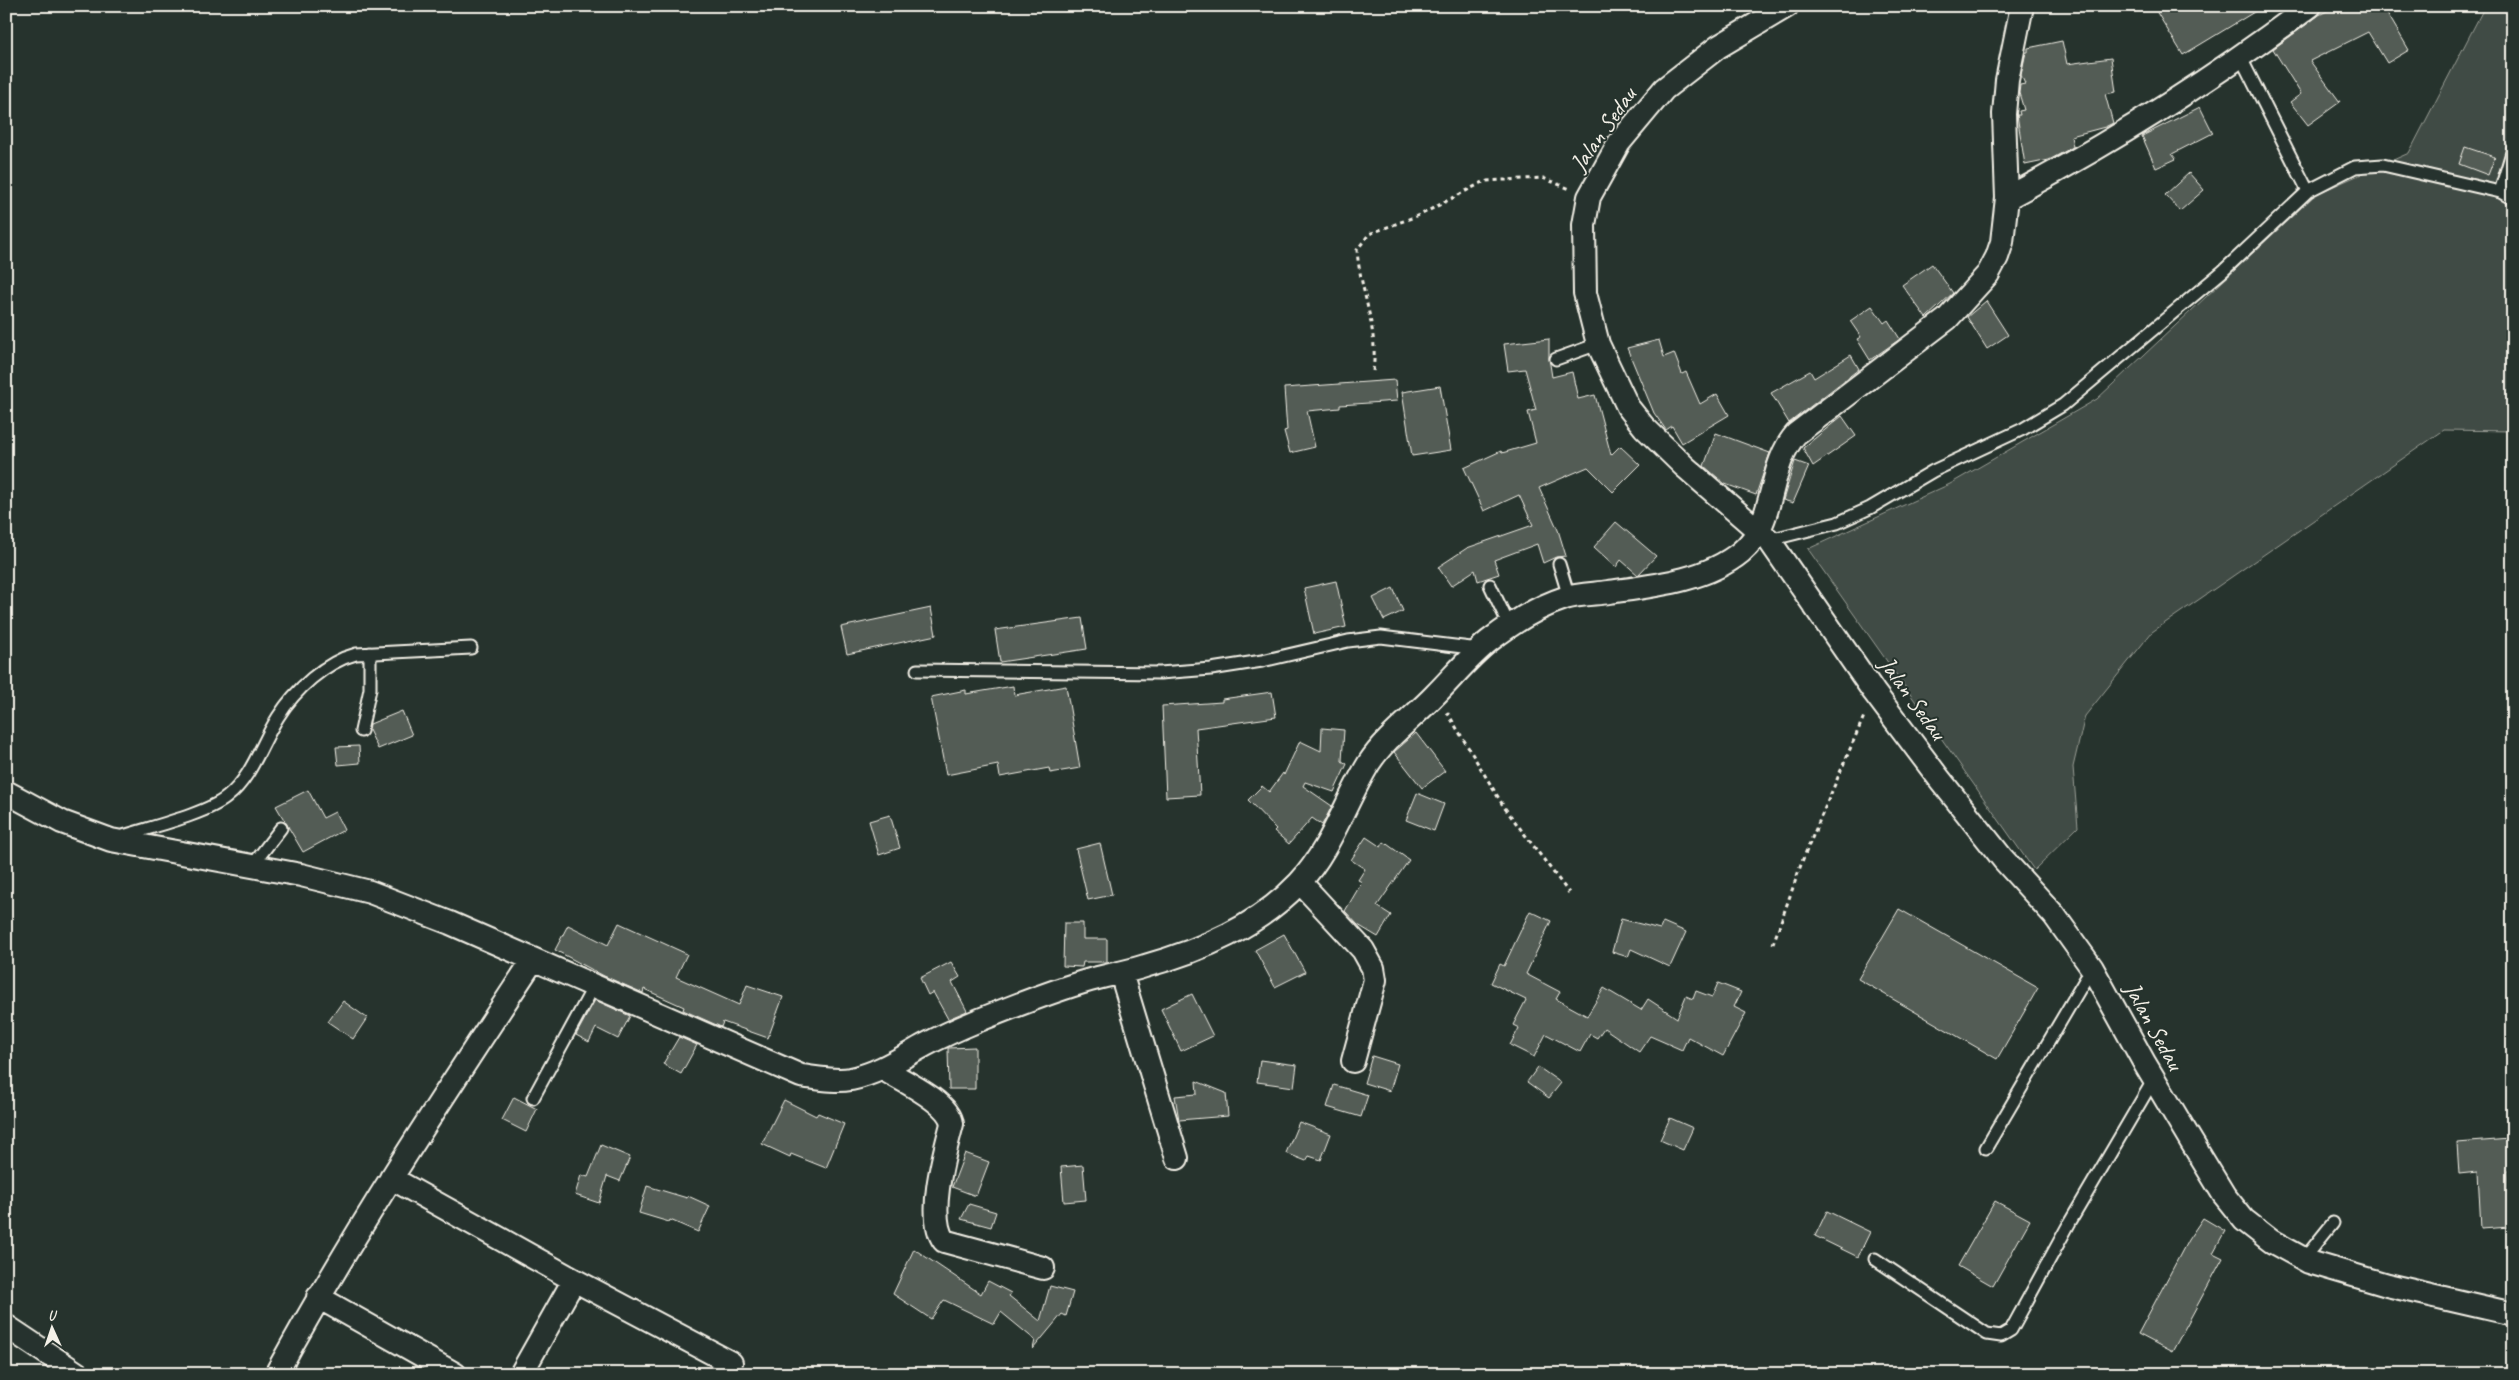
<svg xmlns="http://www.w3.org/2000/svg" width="2519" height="1380" viewBox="0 0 2519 1380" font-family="Caveat,sans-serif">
<rect width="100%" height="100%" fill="#26332d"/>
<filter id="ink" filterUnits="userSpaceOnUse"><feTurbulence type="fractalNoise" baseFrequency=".02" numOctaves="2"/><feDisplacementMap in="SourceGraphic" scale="10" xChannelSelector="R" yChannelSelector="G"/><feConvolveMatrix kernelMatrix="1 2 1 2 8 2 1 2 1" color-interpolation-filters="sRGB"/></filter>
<g filter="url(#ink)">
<!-- green -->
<path fill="#414b45" stroke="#9a9e96" d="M2485,6h28v425l-69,-1 -292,202 -67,84 -12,51 5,60 -44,43 -226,-321 142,-65 147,-85 219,-205 93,-41z"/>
<!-- building -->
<path fill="#525c55" stroke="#f4f1e8" d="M2153,6h111l-81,49z
M2337,6h46l26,44 -22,13 -19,-31 -58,29 30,41 -32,23 -18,-23 11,-8 -28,-45 46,-34z
M2062,41l5,23 44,-6 5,34 -11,2 8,29 -8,4 -34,9 2,11 -24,13 -24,5 -8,-50h3l-1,-4 5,-1 -5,-17 1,-8 5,-1 -4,-9 5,-23h2v-4z
M2200,107l13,26 -41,21 4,5 -20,9 -14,-32z
M2465,147l30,10 -7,18 -29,-11z
M2189,173l15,17 -24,21 -15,-16z
M1932,264l21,29 -27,25 -24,-33z
M1986,301l22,34 -21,14 -20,-32z
M1872,306l12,17 4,-3 12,19 -30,21 -13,-21 4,-2 -11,-16z
M1549,339v19l3,19 20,-5 6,27 17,-4 16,60 9,-9 20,19 -27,27 -25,-25 -49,21 19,42 8,26 -10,1 -13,6 -6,-19 -43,16 5,14 -21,7 -3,-11 -24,16 -13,-19 29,-19 66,-23 -14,-30 -35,16 -20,-43 37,-17 1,2 34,-10 -8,-31 8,-2 -11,-41 -17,2 -4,-27z
M1659,340l5,17 10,-4 8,21 4,-2 14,32 17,-10 12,21 -47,28 -10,-17 -6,4 -12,-17 -27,-65z
M1851,355l8,14 -70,54 -18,-30 39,-22 4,7z
M1395,380l2,21 -57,4v3l-33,3 8,36 -25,6 -6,-22 3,-1 -3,-42z
M1440,386l11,64 -39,6 -10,-64z
M1842,416l14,20 -43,30 -10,-18z
M1716,433l54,20 -14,42 -31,-11 -21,-18z
M1795,461l14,5 -16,37 -10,-3z
M1616,522l40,34 -18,19 -17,-15 -5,7 -22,-20z
M1336,581l10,46 -32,7 -10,-46z
M1393,588l10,23 -19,9 -11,-22z
M931,608l5,27 -89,19 -6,-27z
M1082,618l5,31 -87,13 -5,-32z
M1013,686l1,9 52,-9 14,82 -30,5 -1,-5 -49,9 -2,-12 -52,10 -15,-78 35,-7v4z
M1272,692l4,25 -80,11 4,67 -34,2 -4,-91 60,-4v-3z
M402,711l10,24 -34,14 -9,-19 1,-6z
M1322,728l22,2 -2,31 5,3 -13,28 -29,-10 -2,4 29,20 -10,19 -10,-7 -23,26 -15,-13 2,-2 -28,-29 14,-14 7,6 14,-19 1,2 16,-34 21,10z
M1416,733l29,38 -23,17 -28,-36z
M359,746l1,17 -22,2 -2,-18z
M308,790l15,28 12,-6 9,18 -41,22 -27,-46z
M1417,793l27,11 -10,27 -28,-11z
M890,815l10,33 -21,7 -10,-34z
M1366,837l15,10 3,-5 25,18 -32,46 14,9 -13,22 -20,-12 -13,-14 17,-29 -4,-2 7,-11 -14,-9z
M1100,843l12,52 -24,5 -12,-51z
M1899,909l139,79 -41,71 -139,-80z
M1530,911l21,10 -25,53 34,18 -4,7 31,17 17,-28 37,22 7,-11 29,19 9,-22 7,3 3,-8 16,6 6,-14 23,9 -7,15 12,6 -23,43 -35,-19 -6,13 -32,-14 -11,16 -35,-24 -7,10 -7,-4 -10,18 -34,-18 -12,23 -24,-12 9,-17 -6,-3 13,-25 -35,-17 9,-19 4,2z
M1621,919l39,10 3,-7 23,10 -16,35 -39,-18 -3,8 -16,-5z
M619,923l68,31 -11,23 63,28 8,-20 36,12 -15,41 -45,-16 -2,5 -38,-17 1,-3 -40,-18 -1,4 -39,-17 -49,-26 13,-25 40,20z
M1064,923h19v16h24v23h-24l-1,5 -19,-1z
M1284,934l21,38 -30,15 -20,-37z
M951,962l9,15 -8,5 15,29 -19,8 -15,-27 -5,3 -8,-17z
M1192,994l21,42 -32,15 -20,-42z
M595,1000l35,16 -12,23 -22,-11 -7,14 -13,-7z
M343,1001l24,17 -14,21 -25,-17z
M679,1037l18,8 -16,29 -18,-10z
M975,1047v42h-26l-1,-41z
M1372,1056l26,8 -8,27 -26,-8z
M1260,1060l37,5 -3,22 -37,-5z
M1538,1067l23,16 -12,15 -22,-16z
M1196,1081l30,12 2,23 -49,4 -4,-24 22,-2z
M1334,1085l34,10 -7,22 -34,-10z
M514,1097l23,12 -11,23 -24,-12z
M784,1100l32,16 2,-3 26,11 -18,44 -35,-14 -1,3 -28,-13z
M1670,1118l23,10 -10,22 -23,-10z
M1299,1122l32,12 -10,26 -12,-4 -3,5 -20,-8z
M2510,1139l2,31h-5l3,57 -29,2 -3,-57 -19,2 -2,-31z
M601,1145l29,12 -10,24 -13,-5 -8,27 -24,-8 6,-20 7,2z
M965,1153l24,9 -13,34 -24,-9z
M1083,1165l3,35 -22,2 -3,-35z
M647,1186l40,12 1,-2 22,10 -12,26 -28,-12 -1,2 -30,-9z
M1995,1201l35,19 -37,66 -35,-20z
M969,1204l27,8 -5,15 -30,-8z
M1827,1211l43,21 -12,25 -43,-21z
M2203,1218l22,13 -12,22 10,5 -51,94 -34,-18 50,-94z
M914,1249l67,45 7,-13 23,12 -2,3 31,25 10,-35 23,6 -7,24 -4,-2 -29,35 2,-9 -34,-28 -7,12 -50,-24 -13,19 -38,-25z"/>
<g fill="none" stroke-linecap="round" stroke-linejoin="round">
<!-- lane casing -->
<g stroke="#f4f1e8" stroke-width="15">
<path id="lane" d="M2240,56l68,135
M2500,192l13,-43
M1556,359l42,-15
M1769,540l68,-17 33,-15 63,-37 90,-42 40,-24 160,-134 85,-80 47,-24 28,-2 117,27 13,7
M1559,564l10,33
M1490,585l19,40
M917,670l243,3 51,-4 51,-8 86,-20 33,-4 98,12
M361,731l9,-42v-36
M120,837c27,-9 87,-23 107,-40 25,-20 34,-53 51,-80 17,-27 47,-55 78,-63l115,-6
M252,866l29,-38
M533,1098l61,-112
M1986,1148l106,-180
M1875,1259l112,75 14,2 10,-6 59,-108 84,-143
M2304,1259l29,-36"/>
</g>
<!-- street casing -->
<g stroke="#f4f1e8" stroke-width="26">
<path id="street" d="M1787,6l-69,41 -54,42 -45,54 -30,54 -5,28 1,68 13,51 30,63 16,20 40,39 85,74 105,152 64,85 65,82 51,56 38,53 53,96 46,77 33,54 20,25 27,21 38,21 78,23 126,29
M2007,198c106,-56 207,-120 303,-192
M6,792l56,30 49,18 190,35 69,17 80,31 351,153c16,2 34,6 50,3 28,-6 50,-21 74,-34 17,-9 35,-17 52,-24 37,-15 75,-30 113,-41 18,-5 37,-8 55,-14 58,-16 113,-40 154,-83 32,-34 46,-81 70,-120 17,-26 45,-46 66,-68 18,-18 34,-38 54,-54 23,-18 48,-34 76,-43 14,-4 30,-4 44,-6 43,-6 97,-11 132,-40 37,-31 25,-84 55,-118l151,-115 41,-45 9,-17 5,-15 5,-44 -3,-84 3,-34 15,-74
M1300,882l63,68 10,18 2,12 -22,81
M1121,973l56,185
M883,1069c18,11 67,33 69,55 -7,27 -26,93 -8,117l99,27
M391,1178l183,102 157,83
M318,1297l137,77
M6,1326l72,48
M276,1374c78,-143 167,-278 257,-414
M521,1374l53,-94"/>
</g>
<!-- path -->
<path stroke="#f4f1e8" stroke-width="3" stroke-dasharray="4 4" stroke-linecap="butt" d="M1373,371c6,-42 -13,-80 -16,-121l12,-16 53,-20 63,-33 58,-3 27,11
M1447,712l57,95 65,86
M1773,944l30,-85 62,-145"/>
<!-- lane -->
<use href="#lane" stroke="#26332d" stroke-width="11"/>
<!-- street -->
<use href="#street" stroke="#26332d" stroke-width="22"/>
</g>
</g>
<g text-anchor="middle" stroke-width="4" stroke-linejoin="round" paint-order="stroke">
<!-- street labels -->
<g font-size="24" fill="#f4f1e8" stroke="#26332d">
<text transform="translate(1603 129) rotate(-55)" y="8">Jalan Sedau</text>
<text transform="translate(1913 698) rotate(54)" y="8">Jalan Sedau</text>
<text transform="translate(2154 1026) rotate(61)" y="8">Jalan Sedau</text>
</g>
</g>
<!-- margin -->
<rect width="2519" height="1380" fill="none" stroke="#26332d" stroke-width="25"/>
<rect x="12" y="12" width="2494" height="1355" fill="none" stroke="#f4f1e8" stroke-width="2" filter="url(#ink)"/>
<!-- north arrow -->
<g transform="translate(52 1328) rotate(357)" stroke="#26332d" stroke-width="4" paint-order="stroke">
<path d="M0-4L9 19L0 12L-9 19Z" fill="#f4f1e8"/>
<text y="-8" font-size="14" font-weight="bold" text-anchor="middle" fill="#f4f1e8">U</text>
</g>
</svg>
